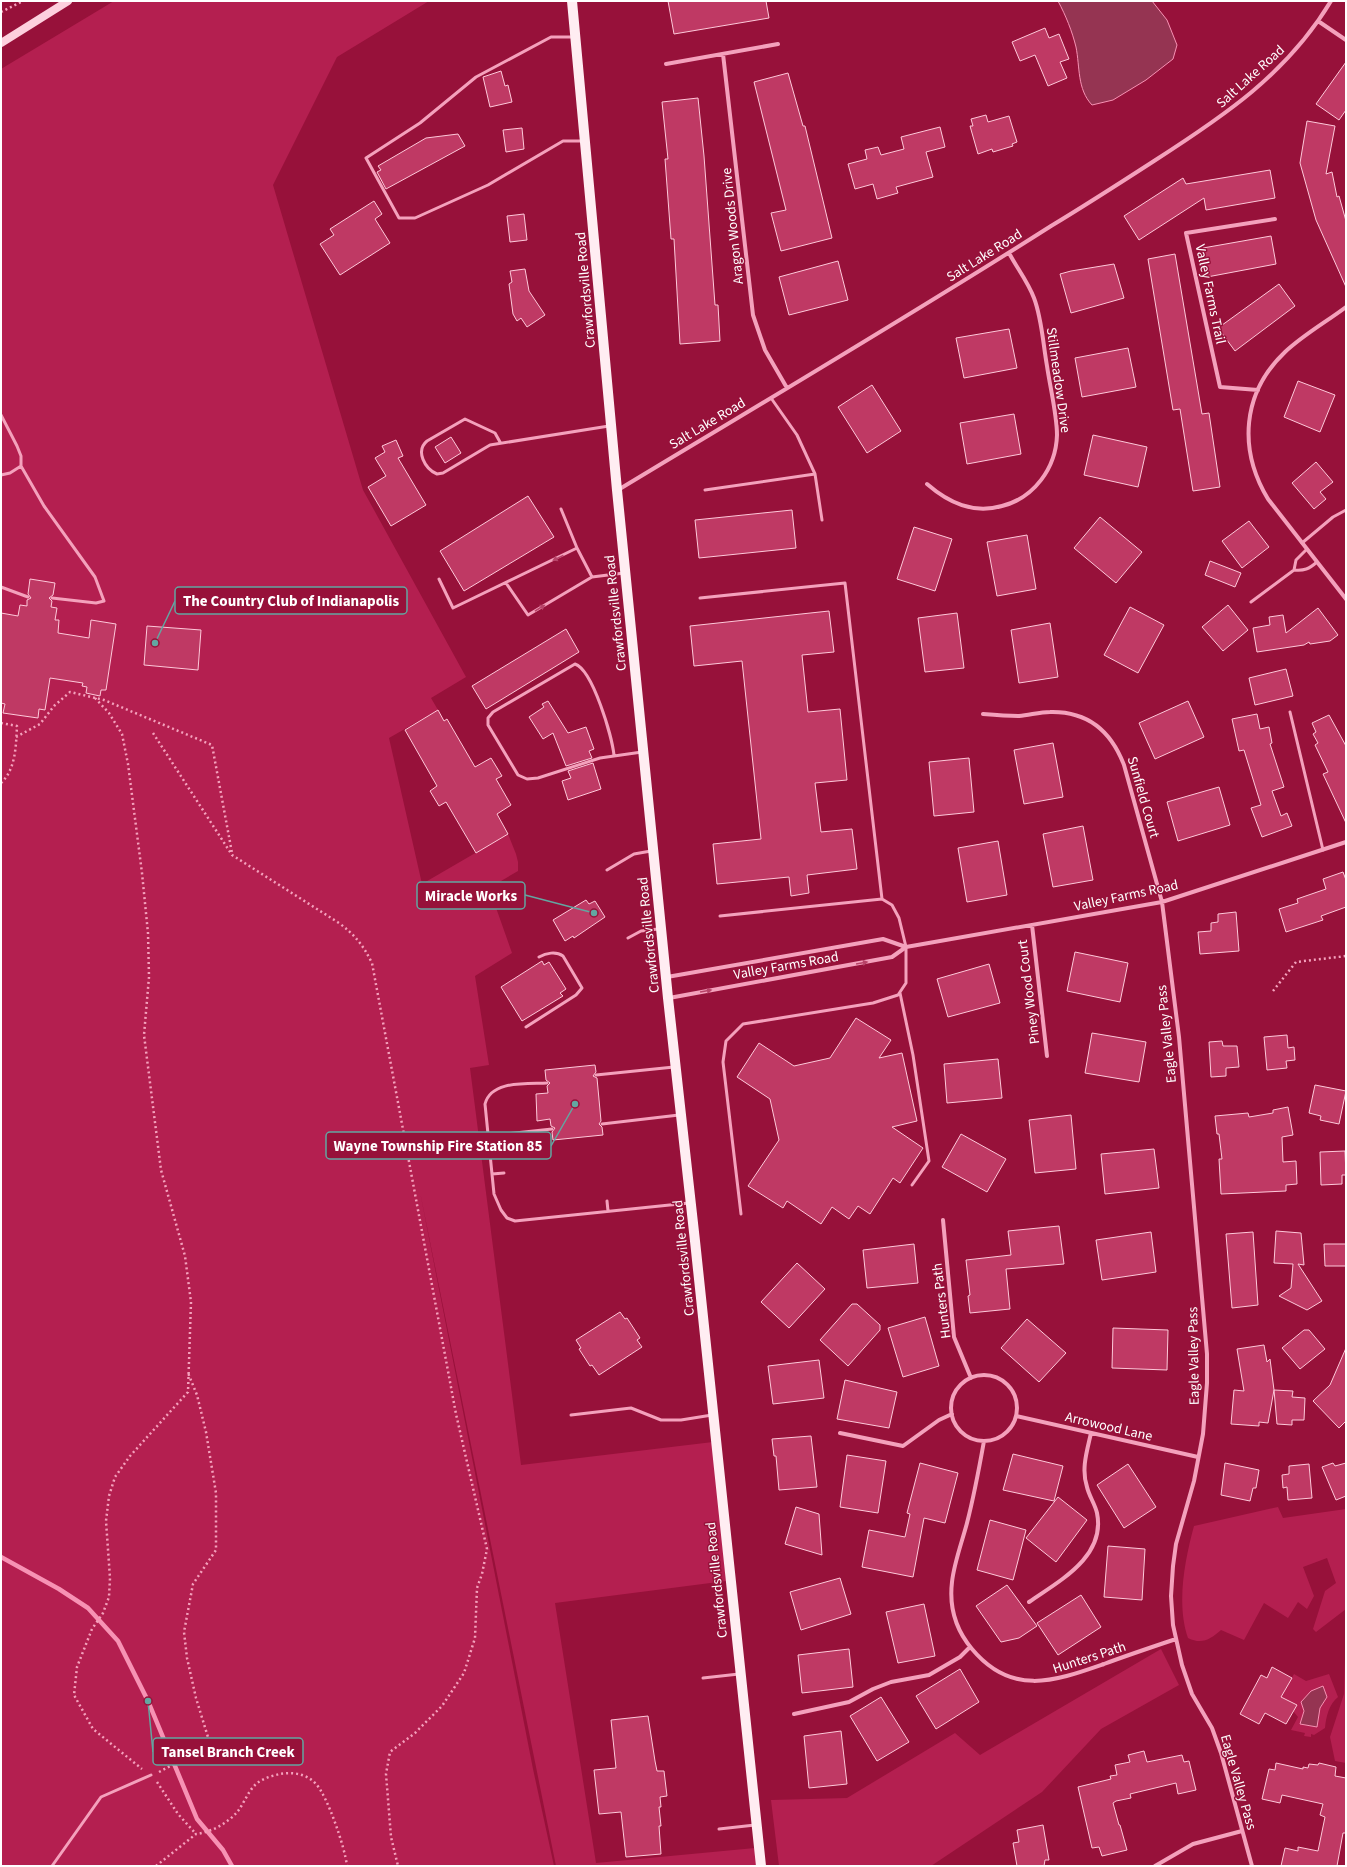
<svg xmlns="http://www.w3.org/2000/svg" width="1347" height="1867" viewBox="0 0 1347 1867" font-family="'Source Sans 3',sans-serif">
<rect width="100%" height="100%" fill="#97113a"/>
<!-- green -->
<path fill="#b41f50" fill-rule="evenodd" d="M114,1h315l-92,56 -64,128 90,305 103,187 -35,21 7,12 -49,28 33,146 86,-50 8,20 2,8v9l-29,17 23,65 -37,23 14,89 -19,3 51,397 192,-23 13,139 -171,22 41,260 159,-15 3,18h-202l-136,-674 113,577 21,97h-553v-1797z
M1278,1507l5,11 63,-9v100l-30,23 -3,-3 12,-38 11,-8 -9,-25 -24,9 11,29 -7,13 -9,-7 -10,16 -24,-15 -20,37 -23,-10c-10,9 -19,15 -33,8 -12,-34 -3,-79 6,-112z
M1346,1622v141l-11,-2 -5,-24 14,-43z
M1161,1649l18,36 -78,44 -59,63 -111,74h-152l-8,-66 76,-2 108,-65 25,22z
M1294,1674l12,7 23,-7 9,23c-9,7 -12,20 -13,31l-11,7 -3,-1v3l-7,-1 1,-3 -14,-3 7,-13 -5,-6 4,-6 -16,-8zM1327,1697l-7,11 -19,16 2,-8v-10z"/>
<!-- water -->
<path fill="#953452" stroke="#f792b4" d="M1058,1h94l15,19 10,25 -4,14 -27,21 -33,20 -21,5c-15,-16 -12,-38 -16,-58 -4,-16 -10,-31 -18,-46z
M1323,1686l4,11 -7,11 -3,19 -17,-3 4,-13 -3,-9 10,-11z"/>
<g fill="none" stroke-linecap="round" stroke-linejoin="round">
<!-- stream -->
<path stroke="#f792b4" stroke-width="4.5" d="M1,1557l58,32 29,19 30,33 30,60 49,118 26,31 9,16"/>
</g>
<!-- building -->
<path fill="#bf3964" stroke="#fec9da" d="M668,1h98l3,17 -95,16z
M1045,28l4,10 10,-4 10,25 -9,3 7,16 -19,8 -13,-31 -15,6 -8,-19z
M1346,62v48l-7,10 -23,-16z
M501,71l4,15 3,-1 4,17 -22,5 -7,-30z
M788,73l15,53h2l27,112 -51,13 -10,-38 15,-3 -32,-128z
M698,98l6,58 11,149h3l2,36 -40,3 -6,-105h-3l-6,-80h3l-6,-57z
M986,115l2,7 21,-6 8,26 -5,2 1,2 -20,6 -1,-3 -14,5 -8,-28h3l-2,-7z
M1307,121l28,5 -9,48 6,-2 5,25 2,-1 7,25v66l-30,-67 -16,-57z
M940,127l5,20 -19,5 7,25 -37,10 2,6 -21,6 -4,-15 -18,5 -7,-25 19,-5 -2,-9 13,-3 3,8 23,-6 -3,-12z
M522,128l2,21 -18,3 -3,-22z
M458,134l7,12 -79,43 -9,-17 4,-2 -3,-4 48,-28z
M1270,170l5,28 -69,12 -2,-12 -65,42 -15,-24 59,-38 3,6z
M374,201l8,13 -7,5 15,24 -50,32 -20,-31 14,-9 -4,-6z
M524,214l3,26 -17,2 -3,-26z
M1271,236l5,28 -69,13 -4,-29z
M1175,254l27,160 7,-1 11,74 -27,4 -13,-82 -7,1 -25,-151z
M838,261l10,39 -59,15 -10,-38z
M1114,264l10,34 -53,15 -11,-39 11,-3z
M525,269l4,22 16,24 -18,12 -6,-9 -4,3 -4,-7 -4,-30 3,-2 -2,-11z
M1279,284l16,22 -60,45 -17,-23z
M1009,329l8,39 -53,10 -8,-40z
M1128,348l8,39 -54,10 -7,-39z
M1298,381l37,14 -15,37 -36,-15z
M872,385l29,46 -34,22 -29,-46z
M1014,414l7,40 -54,10 -7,-41z
M1093,435l54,12 -9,40 -54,-12z
M451,437l10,16 -16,10 -10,-16z
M396,440l7,16 -5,2 28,47 -35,21 -23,-39 18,-11 -11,-18 10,-6 -3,-6z
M1316,462l17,20 -13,10 6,7 -12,10 -22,-26z
M528,496l26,41 -90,54 -24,-40z
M792,510l4,38 -97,10 -4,-38z
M1100,517l42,35 -26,31 -42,-35z
M1249,521l20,26 -27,21 -20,-27z
M914,527l38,12 -17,52 -38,-12z
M1027,535l9,54 -39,7 -10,-54z
M1210,561l31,12 -6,14 -30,-12z
M30,579l25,4 -2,12 -4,3 3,3 -1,6 6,1 -2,12h4l-1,13 31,5 2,-18 25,4 -10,66h-5l-1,6 -14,-3 1,-6 -5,-1 1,-3 -33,-5 -5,32 -6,-1 -1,9 -35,-5 2,-9 -4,-1v-90l17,3 2,-11 7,1v-6l4,-2 -3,-4z
M1228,605l20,25 -25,21 -21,-24z
M1130,607l34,18 -26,48 -34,-18z
M1318,608l20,27 -8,6 -20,3 -1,-2 -5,3 -47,7 -4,-24 17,-3 -1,-8 14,-2 3,18z
M829,611l5,41 -32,3 6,57 32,-3 7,71 -32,3 6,49 31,-3 5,40 -50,6 2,18 -18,3 -2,-19 -72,7 -4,-40 48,-5 -19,-178 -48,5 -4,-40z
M957,613l7,55 -39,4 -7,-54z
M1050,623l8,54 -39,6 -8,-53z
M147,626l54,4 -3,40 -54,-5z
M566,629l13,23 -93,57 -14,-23z
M1286,669l7,27 -38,9 -6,-27z
M548,701l20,32 18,-6 8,22 -5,2 3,7 -26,8 -13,-33 -10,6 -14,-22 15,-10 -2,-3z
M1188,701l16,36 -49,22 -16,-36z
M438,710l6,11 3,-2 28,48 16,-9 11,18 -6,3 15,26 -14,9 11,20 -32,19 -30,-51 -7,4 -9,-15 7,-5 -32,-56z
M1257,714l3,15 9,-2 3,16 -2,1 14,43 -12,4 9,25 6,-3 5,13 -30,11 -11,-29 10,-3 -17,-55 -5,1 -7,-32z
M1329,715l17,31v77l-23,-49 5,-2 -13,-27 3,-2 -5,-9 3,-2 -4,-9z
M1053,743l10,54 -39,7 -10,-54z
M969,758l5,54 -40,4 -5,-54z
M593,763l8,26 -33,11 -6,-19 9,-3 -3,-7z
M1219,787l11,38 -52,16 -11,-39z
M1083,826l10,54 -40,7 -10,-53z
M998,841l9,54 -40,7 -9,-54z
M1343,872l3,8v27l-25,9 2,4 -37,12 -7,-23 19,-6 -1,-4 29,-10 -3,-10z
M586,900l3,4 6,-3 10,16 -31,21 -1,-2 -8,5 -12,-21z
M1236,912l3,39 -39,3 -2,-22 13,-1v-8l7,-1v-8z
M1075,952l53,11 -8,39 -53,-11z
M542,961l2,4 5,-3 17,27 -6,4 3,3 -41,25 -21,-34z
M989,964l11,39 -52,14 -11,-38z
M856,1018l35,22 -12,18 23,-5 15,68 -25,6 31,21 -23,35 -7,-5 -23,36 -12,-8 -9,13 -17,-12 -11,17 -34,-23 -4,7 -35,-22 31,-46 -9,-41 -33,-22 22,-34 35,23 36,-8z
M1092,1033l54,9 -7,40 -54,-9z
M1287,1035l1,13 6,-1 1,13 -9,1 1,7 -20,2 -3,-33z
M1222,1041l1,5h14l2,21 -13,1v8l-15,1 -2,-35z
M998,1059l4,39 -55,5 -3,-39z
M595,1065l1,7 -3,4 4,2 4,43 -2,3 3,3 1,8 -50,5 -1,-8 3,-4 -4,-2 -1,-7 -13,2 -1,-27 12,-1 -1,-7 3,-3 -4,-3 -1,-10z
M1315,1085l31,6 -7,33 -19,-4 1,-4 -12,-3z
M1288,1107l5,28 -11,2 1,25 13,-1 1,23 -11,1v6l-65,3 -2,-35h3l-3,-25h-2l-2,-18 33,-3 1,4 24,-4v-3z
M1071,1115l5,54 -41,4 -6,-53z
M961,1134l45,25 -19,33 -45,-25z
M1154,1149l5,39 -54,6 -4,-40z
M1345,1151l1,24h-4v9l-21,1 -1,-33z
M1059,1226l5,38 -58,5 4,40 -40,4 -2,-17 2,-1 -4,-35 45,-5 -3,-24z
M1276,1231l25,2 3,32 -6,-1 24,37 -15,9 -28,-14 12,-8 2,-24 -19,-1z
M1151,1232l5,40 -54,8 -6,-40z
M1253,1232l5,73 -26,3 -6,-74z
M914,1244l4,39 -51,5 -4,-38z
M1324,1244h22v22h-21z
M797,1263l28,26 -36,39 -28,-26z
M852,1304h5l23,21v5l-32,36 -28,-26z
M620,1312l5,7 2,-1 13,20 -3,2 5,7 -43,28 -7,-10 -2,1 -11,-17 2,-1 -5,-8z
M925,1317l14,49 -36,11 -15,-49z
M1027,1319l39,34 -27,29 -38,-34z
M1113,1328l55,2 -1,40 -55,-2z
M1304,1330h5l16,19 -25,20 -18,-21z
M1264,1345l3,17 3,-3 4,31 19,1 -1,6 13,1 -1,22h-12v5l-15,-1 -3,-34 -6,33 -9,-1v4l-28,-2 3,-34 10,1 -7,-42z
M1346,1348v73l-7,7 -26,-27 17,-16z
M819,1360l5,38 -51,6 -5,-38z
M845,1380l52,12 -8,36 -52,-9z
M811,1436l6,51 -38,3 -3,-34h-2l-2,-17z
M1013,1454l50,12 -9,35 -51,-11z
M847,1455l39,6 -8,52 -38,-6z
M920,1463l38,10 -13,50 -21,-5 -11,59 -51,-10 7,-37 36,7 5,-23 -3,-1z
M1225,1463l34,7 -3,18h-3l-3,13 -29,-6z
M1333,1463l2,3 11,-3v33l-10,4 -14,-33z
M1128,1464l28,43 -32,21 -27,-43z
M1309,1464l3,34 -24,2 -1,-13 -4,1 -1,-13 7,-1v-8z
M1058,1497l29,23 -31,42 -30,-24z
M796,1507l23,7 3,41 -37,-11z
M990,1520l36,10 -13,50 -36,-10z
M1108,1546l37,3 -3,51 -38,-3z
M840,1578l11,36 -50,16 -11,-38z
M1007,1585l30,41 -18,12 -18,4 -25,-36z
M1081,1595l20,32 -43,28 -21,-32z
M924,1604l11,52 -37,7 -12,-51z
M849,1649l4,38 -51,6 -4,-38z
M1272,1667l20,11 -11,19 16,8 -11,19 -21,-11 -6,11 -19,-10 21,-39 6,3z
M960,1669l19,33 -43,27 -20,-33z
M881,1697l28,45 -32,19 -27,-45z
M648,1716l7,45 2,10h7l3,25 -7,1 1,10h-2l2,19h-2l2,28 -35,3 -5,-45 -22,2 -5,-44 22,-2 -5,-48z
M841,1731l6,53 -38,4 -5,-52z
M1144,1751l3,11 35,-7 2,7 5,-1 7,29 -18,4 -2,-11 -46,11 1,4 -15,3 -3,2 6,22h1l7,25 -25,6 -3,-9 -7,1 -14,-61 33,-8 -1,-3 7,-1 -2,-10 15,-3 -2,-7z
M1276,1763l27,6v-2l5,1 1,-4 9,1 1,-2 17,4 -1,9 11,2v55h-3l-6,33h-56l4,-18 13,3v-4l20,4 7,-34 -5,-2 3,-11 -41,-9 -2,8 -18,-4 7,-30 6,1z
M1043,1825l6,35h-4l-1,6h-27l-4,-23 6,-1 -2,-12z"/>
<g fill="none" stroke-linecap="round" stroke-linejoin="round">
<!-- path -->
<path stroke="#f4a1bc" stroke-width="2.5" stroke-dasharray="2 3" stroke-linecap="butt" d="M1,12l22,-11
M95,698l14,15 13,21 6,30 14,109 6,60 1,44 -5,58 17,135 24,86 6,46 -3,90 -58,64 -15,21 -6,19 -3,25 4,57 -1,19 -6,16 -11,16 -15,38 -3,28 19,34 49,40
M1,723l16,3c-1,19 -1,43 -16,57
M153,733l79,122 107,68c16,12 24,22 33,40l84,451 31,135 -5,25 -5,14 -2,50 -11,35 -22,33 -27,27 -25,19 -4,22 5,63 7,29
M16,737l24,-13 14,-18 16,-14 34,8 108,45 20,108
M1273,991l23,-29 50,-6
M159,1772l17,-9 30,-9 5,-7 -15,-49 -9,-40 -3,-26 9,-48 23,-34v-57l-10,-61 -9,-37 -9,-22
M157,1782l21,32 18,20
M156,1866l40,-32c16,-2 32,-11 42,-23 6,-8 10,-19 17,-26 6,-6 16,-9 25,-11 12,-2 26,-1 36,10 12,13 29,64 31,82"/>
<!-- service -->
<path stroke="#f4a1bc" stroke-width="3" d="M574,37h-23l-75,40 -56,46 -54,35 33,60h16l73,-33 75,-44h21
M771,398l26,37 18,39 7,46
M1,415l16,31 4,10v10l23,40 51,71 9,24 -8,2 -44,-5
M500,442l-5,-9 -30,-14 -38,22c-12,10 -2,28 10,33l6,-1 47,-28 119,-19
M1,475l9,-2 11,-7
M705,490l110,-16
M561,509l16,39
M1302,543l31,-26 13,-7
M1294,570c10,1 15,-1 23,-8
M439,579l14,29 124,-60 15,29
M506,583l22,32 64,-38 32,-4
M1,587l27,10
M700,598l145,-15 37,316
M1251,602l43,-32 2,-10 11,-11
M1290,712l33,138
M614,755c-2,-18 -21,-85 -39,-91l-82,48 -5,6v7l30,50 9,4 11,-1 62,-20 42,-6
M607,870l27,-16 17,-3
M720,916l162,-17 10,6 7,13 7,29v36l-8,12 -25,8 -130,21 -17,17 -3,21 18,152
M628,938l13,-7 17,-2
M900,993l13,62 16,106 -17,24
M526,1027l50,-32 6,-7 -19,-32c-7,-5 -17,-3 -24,1
M596,1075l78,-8
M547,1083c-20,1 -56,-3 -62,21l9,90 7,16 6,8 8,3 174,-18
M602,1124l77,-9
M488,1136l64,-7
M492,1174l12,-1
M607,1201l1,10
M571,1415l60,-7 30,12h20l31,-5
M703,1678l36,-4
M719,1829l36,-4
M52,1866l49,-69 50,-22"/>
<!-- minor -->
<path stroke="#f4a1bc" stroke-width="4" d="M1318,21l28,19
M723,54l30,261 12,35 22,38
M666,64l112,-20
M1346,307c-20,15 -43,28 -61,45 -43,41 -47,97 -17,147l78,100
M1258,390l-38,-3 -34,-154 89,-14
M927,484c22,19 46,30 75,22 32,-8 54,-38 55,-71 0,-20 -7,-48 -10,-69 -4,-22 -5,-47 -13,-68 -6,-16 -17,-30 -25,-45
M618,490c144,-87 290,-173 433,-264 35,-21 69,-43 103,-65 70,-45 133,-87 177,-160
M983,714c12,1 24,2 36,2 11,-1 21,-4 31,-4 37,-1 61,19 74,53l38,137 17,135 28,317v29l-4,51 -9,47 -18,63 -3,22 -2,30 2,29 9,40 10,29 20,34 9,25 31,113
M1032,925l15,131
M667,977l216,-38 23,8
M669,998l223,-41 14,-10 256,-45 184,-60
M943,1220l11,117 17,41
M951 1408a33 33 0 1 1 66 0a33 33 0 1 1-66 0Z
M1016,1416l182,41
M840,1433l63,13 36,-26 13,-6
M984,1441c-5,28 -10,55 -17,82 -5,19 -13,40 -15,59 -3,25 4,48 20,67 40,48 83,32 132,15 24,-9 48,-17 72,-25
M1029,1602c30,-21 77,-45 68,-89 -2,-9 -8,-17 -10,-26 -6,-18 0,-36 4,-54
M794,1714l55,-12 24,-13 18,-7 38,-7 31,-18 10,-10
M1155,1866l38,-22 49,-13"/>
<!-- secondary -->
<path stroke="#fdd0de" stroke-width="8" d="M1,43l67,-42"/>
<!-- primary -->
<path stroke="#ffedf2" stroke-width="10" d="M572,1l45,489 51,508 27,243 66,625"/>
</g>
<!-- one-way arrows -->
<defs><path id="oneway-solid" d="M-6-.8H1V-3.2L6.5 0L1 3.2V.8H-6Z"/></defs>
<g fill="#b84368">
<use href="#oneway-solid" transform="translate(558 558) rotate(154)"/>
<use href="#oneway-solid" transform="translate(540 608) rotate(-31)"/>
<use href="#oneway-solid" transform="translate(862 963) rotate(-10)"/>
<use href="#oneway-solid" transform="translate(706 991) rotate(-10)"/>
</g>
<g text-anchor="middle" stroke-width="3" stroke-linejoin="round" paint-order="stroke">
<!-- street labels -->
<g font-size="14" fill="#fff" stroke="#97113a">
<text transform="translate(1250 76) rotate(-42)" y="5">Salt Lake Road</text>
<text transform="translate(732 226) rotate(-96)" y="5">Aragon Woods Drive</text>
<text transform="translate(984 255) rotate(-32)" y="5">Salt Lake Road</text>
<text transform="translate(585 290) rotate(-95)" y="5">Crawfordsville Road</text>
<text transform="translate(1211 294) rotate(78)" y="5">Valley Farms Trail</text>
<text transform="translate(1059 380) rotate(82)" y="5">Stillmeadow Drive</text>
<text transform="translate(707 423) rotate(-31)" y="5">Salt Lake Road</text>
<text transform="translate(615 613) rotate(-96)" y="5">Crawfordsville Road</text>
<text transform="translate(1144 797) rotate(74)" y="5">Sunfield Court</text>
<text transform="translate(1126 895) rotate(-12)" y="5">Valley Farms Road</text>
<text transform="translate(648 935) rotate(-96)" y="5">Crawfordsville Road</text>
<text transform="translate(786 965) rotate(-10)" y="5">Valley Farms Road</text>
<text transform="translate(1028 992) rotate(-97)" y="5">Piney Wood Court</text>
<text transform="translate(1166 1034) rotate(-96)" y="5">Eagle Valley Pass</text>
<text transform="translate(683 1258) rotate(-96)" y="5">Crawfordsville Road</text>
<text transform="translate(941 1301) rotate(-97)" y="5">Hunters Path</text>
<text transform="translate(1193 1356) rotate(-91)" y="5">Eagle Valley Pass</text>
<text transform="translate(1109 1426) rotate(13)" y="5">Arrowood Lane</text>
<text transform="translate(716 1580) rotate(-96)" y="5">Crawfordsville Road</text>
<text transform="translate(1089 1657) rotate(-18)" y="5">Hunters Path</text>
<text transform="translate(1239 1782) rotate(74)" y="5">Eagle Valley Pass</text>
</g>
</g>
<!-- callouts -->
<path fill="none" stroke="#63a6a1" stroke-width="1.5" d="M155 643L175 601M594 913L525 895M575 1104L551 1146M148 1701L153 1752"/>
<g fill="#63a6a1" stroke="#97113a" stroke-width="1.5">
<circle cx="155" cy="643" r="4"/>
<circle cx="594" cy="913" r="4"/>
<circle cx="575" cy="1104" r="4"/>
<circle cx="148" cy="1701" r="4"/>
</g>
<g fill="#97113a" stroke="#63a6a1" stroke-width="1.5">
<rect x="175" y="587" width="232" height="27" rx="4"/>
<rect x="417" y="882" width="108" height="27" rx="4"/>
<rect x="326" y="1132" width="225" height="27" rx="4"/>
<rect x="153" y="1738" width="150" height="27" rx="4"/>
</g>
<g font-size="15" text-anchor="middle" font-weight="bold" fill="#fff">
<text x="291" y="606">The Country Club of Indianapolis</text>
<text x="471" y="901">Miracle Works</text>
<text x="438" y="1151">Wayne Township Fire Station 85</text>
<text x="228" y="1757">Tansel Branch Creek</text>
</g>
<!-- border -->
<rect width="1347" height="1867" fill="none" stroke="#ffffff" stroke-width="4"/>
</svg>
